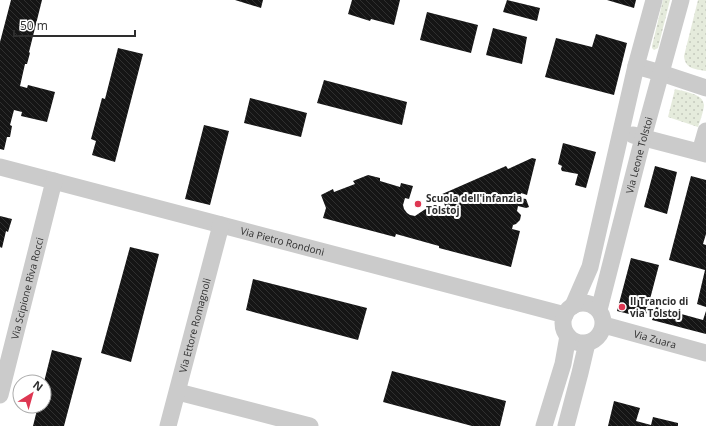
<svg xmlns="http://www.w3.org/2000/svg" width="706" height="426" viewBox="0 0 706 426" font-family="'Open Sans',sans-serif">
<defs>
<pattern id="green-dots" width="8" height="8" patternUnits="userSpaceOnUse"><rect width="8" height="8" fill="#e5ebdc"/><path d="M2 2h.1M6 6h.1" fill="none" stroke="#c5cabd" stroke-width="1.8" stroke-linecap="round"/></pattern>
<pattern id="building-back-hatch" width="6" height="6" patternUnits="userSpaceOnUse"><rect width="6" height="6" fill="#151515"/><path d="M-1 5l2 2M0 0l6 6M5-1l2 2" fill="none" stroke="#2f2f2f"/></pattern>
</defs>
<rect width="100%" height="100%" fill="#fff"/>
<!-- green -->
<path fill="url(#green-dots)" d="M663,0h7l-12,48 -4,2 -2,-2v-2z
M698,0h8v71c-11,-2 -21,-2 -22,-15z
M675,89c9,3 28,4 29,16 0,4 -4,17 -6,22l-30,-10z"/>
<!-- building -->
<path fill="url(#building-back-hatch)" d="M11,0h31l-13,52 1,1 -3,11h-2l-5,22 7,2 1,-3 27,7 -8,30 -26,-6 1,-4 -8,-2 -4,15 2,1 -2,11h-3l-3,13 -4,-1v-107z
M235,0h28l-2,8z
M352,0h48l-6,25 -23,-6 -1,2 -22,-7z
M507,0l33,8 -3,13 -34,-9z
M607,0h29l-2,8z
M427,12l51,13 -7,28 -51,-13z
M493,28l34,9 -5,27 -36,-9z
M596,34l31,9 -13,52 -69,-18 11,-39 36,9z
M118,48l25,6 -28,108 -23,-7 4,-14 -5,-2 11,-41 3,1z
M324,80l83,22 -5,23 -85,-22z
M250,98l57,15 -6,24 -57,-14z
M204,125l25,6 -19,74 -25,-6z
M563,143l33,9 -10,36 -11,-3 3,-11 -16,-3 -1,-2 1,-3 -4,-2z
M532,158l4,1 -9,36 -6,-2 -1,5 6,1 3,8 -3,1 -8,-2 -1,5 4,4 -1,5 -4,4 -3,1 -1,4 8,2 -9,36 -72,-19v-2l-43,-12 -1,3 -72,-19 3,-10 -5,-13 12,-6 1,3 21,-8 -2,-3 15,-6 12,3v3l20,6 1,-4 12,3 -4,13 -4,-1 -2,7 1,4 3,4 3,2 5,1 15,-10 5,-1 3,1 4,5 4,-3 -6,-13 66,-29 2,3z
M655,166l22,6 -10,42 -23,-7z
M691,176l15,4v54l-3,10 3,1v62l-9,-3 8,-34 -36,-10z
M0,216l12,3 -4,13 -2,-1 -4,17 -2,-1z
M130,247l29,7 -28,108 -30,-9z
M631,258l28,7 -14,53 -28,-7z
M253,279l114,29 -9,32 -112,-30z
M656,307l47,13 3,-9v23l-54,-14z
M52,350l30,8 -18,68h-31l5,-20h6v-24z
M392,371l114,30 -6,25h-28l-89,-24z
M614,401l26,7 -4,13 15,4 2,-8 25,6v3h-70z"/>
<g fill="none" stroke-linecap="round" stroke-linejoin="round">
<!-- minor -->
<g stroke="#cbcbcb" stroke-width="17">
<path d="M636,66l25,7 45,15"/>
<path d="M633,135l73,19"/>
<path d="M700,152l6,-21"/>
<path id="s1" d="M0,167l565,148"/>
<circle cx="583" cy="323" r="20"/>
<path d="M573,306l17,-39 46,-201 18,-66"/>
<path id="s2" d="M599,310l44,-172 38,-138"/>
<path id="s3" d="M604,325l102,28"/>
<path d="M178,392l132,34"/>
<path id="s4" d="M0,395l54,-214"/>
<path id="s5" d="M168,426l53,-201"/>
<path d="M544,426l19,-62 5,-28"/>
<path d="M566,426l14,-53 7,-30"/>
</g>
</g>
<!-- markers -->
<g fill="#de3752" stroke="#fff" stroke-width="1.5">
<circle cx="418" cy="204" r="4"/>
<circle cx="622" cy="307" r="4"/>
</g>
<g text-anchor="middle" stroke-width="4" stroke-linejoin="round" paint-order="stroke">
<!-- street labels -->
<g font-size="10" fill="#2e2e2e" stroke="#fff">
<text dy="4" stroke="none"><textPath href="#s2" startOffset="160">Via Leone Tolstoi</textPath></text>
<text dy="4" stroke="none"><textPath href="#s1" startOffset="292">Via Pietro Rondoni</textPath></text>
<text dy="4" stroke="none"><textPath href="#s4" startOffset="110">Via Scipione Riva Rocci</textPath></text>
<text dy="4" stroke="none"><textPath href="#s5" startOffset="104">Via Ettore Romagnoli</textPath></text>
<text dy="4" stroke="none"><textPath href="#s3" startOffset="53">Via Zuara</textPath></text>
</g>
<!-- poi labels -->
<g font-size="10" font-weight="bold" fill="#2e2e2e" stroke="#fff" text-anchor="start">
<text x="426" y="202">Scuola dell'infanzia<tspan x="426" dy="12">Tolstoj</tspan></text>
<text x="630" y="305">Il Trancio di<tspan x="630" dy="12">via Tolstoj</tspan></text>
</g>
</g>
<!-- north arrow -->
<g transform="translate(32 394) rotate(37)"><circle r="19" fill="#ffffff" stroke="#ababab"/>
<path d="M0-3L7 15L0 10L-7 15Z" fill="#de3752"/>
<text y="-6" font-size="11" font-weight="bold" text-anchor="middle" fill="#2e2e2e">N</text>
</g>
<!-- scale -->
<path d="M14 30v6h121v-6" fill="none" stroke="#2e2e2e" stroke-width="2"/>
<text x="20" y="30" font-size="12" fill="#2e2e2e" stroke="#ffffff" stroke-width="3" paint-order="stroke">50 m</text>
</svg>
